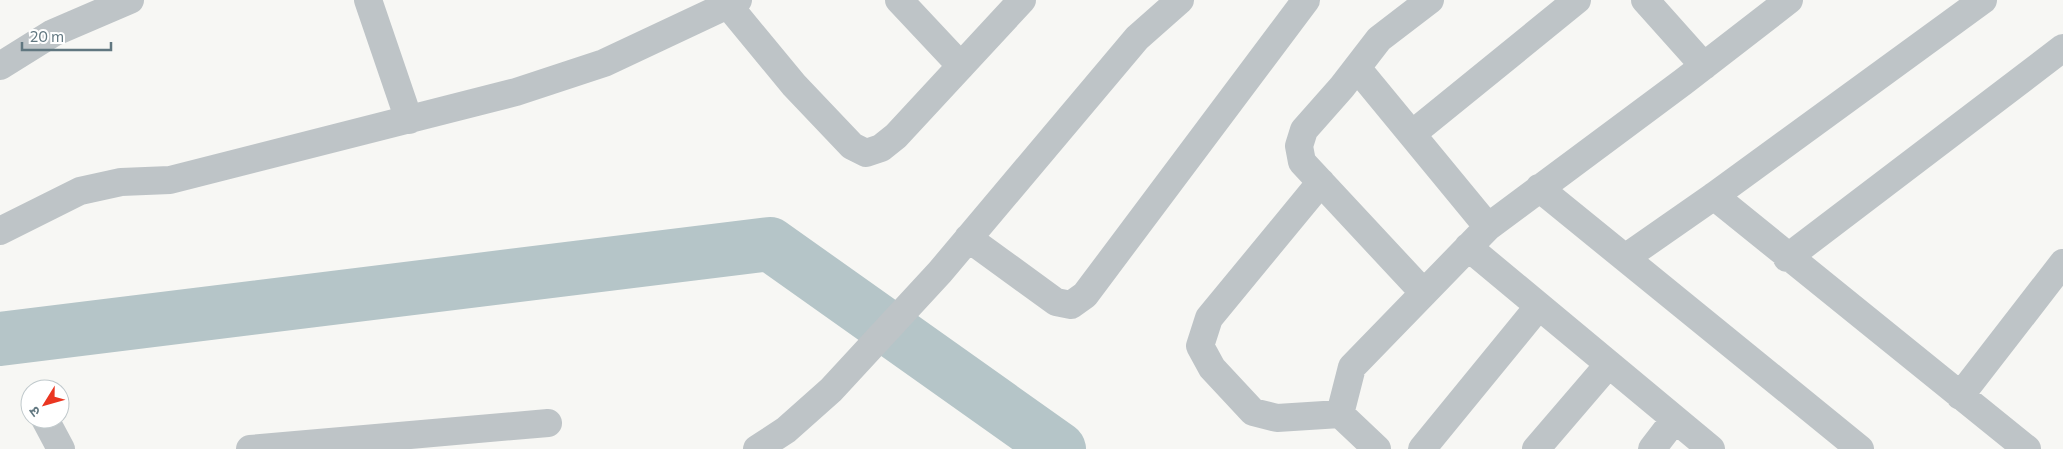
<svg xmlns="http://www.w3.org/2000/svg" width="2063" height="449" viewBox="0 0 2063 449" font-family="Commissioner,'Noto Sans Devanagari',sans-serif">
<rect width="100%" height="100%" fill="#f7f7f4"/>
<g fill="none" stroke-linecap="round" stroke-linejoin="round">
<!-- river -->
<path stroke="#b5c5c8" stroke-width="54" d="M0,339l770,-95 289,205"/>
<!-- minor -->
<path stroke="#bec4c7" stroke-width="28" d="M368,0l41,120
M899,0l62,66
M1645,0l59,66
M728,5l66,80 58,61 14,7 15,-5 15,-12 126,-136
M0,66l53,-33 77,-33
M1357,68l131,159
M1412,134l165,-134
M1321,182l-112,136 -9,28 12,22 41,44 24,6 63,-4
M1539,188l321,261
M1714,196l313,253
M0,231l80,-40 41,-9 49,-2 346,-88 88,-29 134,-63
M968,238l88,64 15,3 14,-10 221,-295
M1468,247l243,202
M1625,258l89,-62 269,-196
M1787,258l276,-210
M1424,293l-122,-131 -3,-16 5,-16 38,-43 37,-48 51,-39
M1960,396l103,-133
M45,419l16,30
M250,449l298,-26
M757,449l29,-19 45,-40 109,-118 197,-234 43,-38
M1377,449l-37,-35 12,-47 136,-140 195,-145 106,-82
M1422,449l117,-143
M1536,449l73,-85
M1652,449l23,-30"/>
</g>
<!-- north arrow -->
<g transform="translate(45 404) rotate(233)"><circle r="24" fill="#ffffff" stroke="#c0c9cc"/>
<path d="M0-4L9 19L0 12L-9 19Z" fill="#ea3621"/>
<text y="-8" font-size="14" font-weight="bold" text-anchor="middle" fill="#617780">उ</text>
</g>
<!-- scale -->
<path d="M22 42v8h89v-8" fill="none" stroke="#617780" stroke-width="2.5"/>
<text x="30" y="42" font-size="15" fill="#617780" stroke="#ffffff" stroke-width="4" paint-order="stroke">20 m</text>
</svg>
